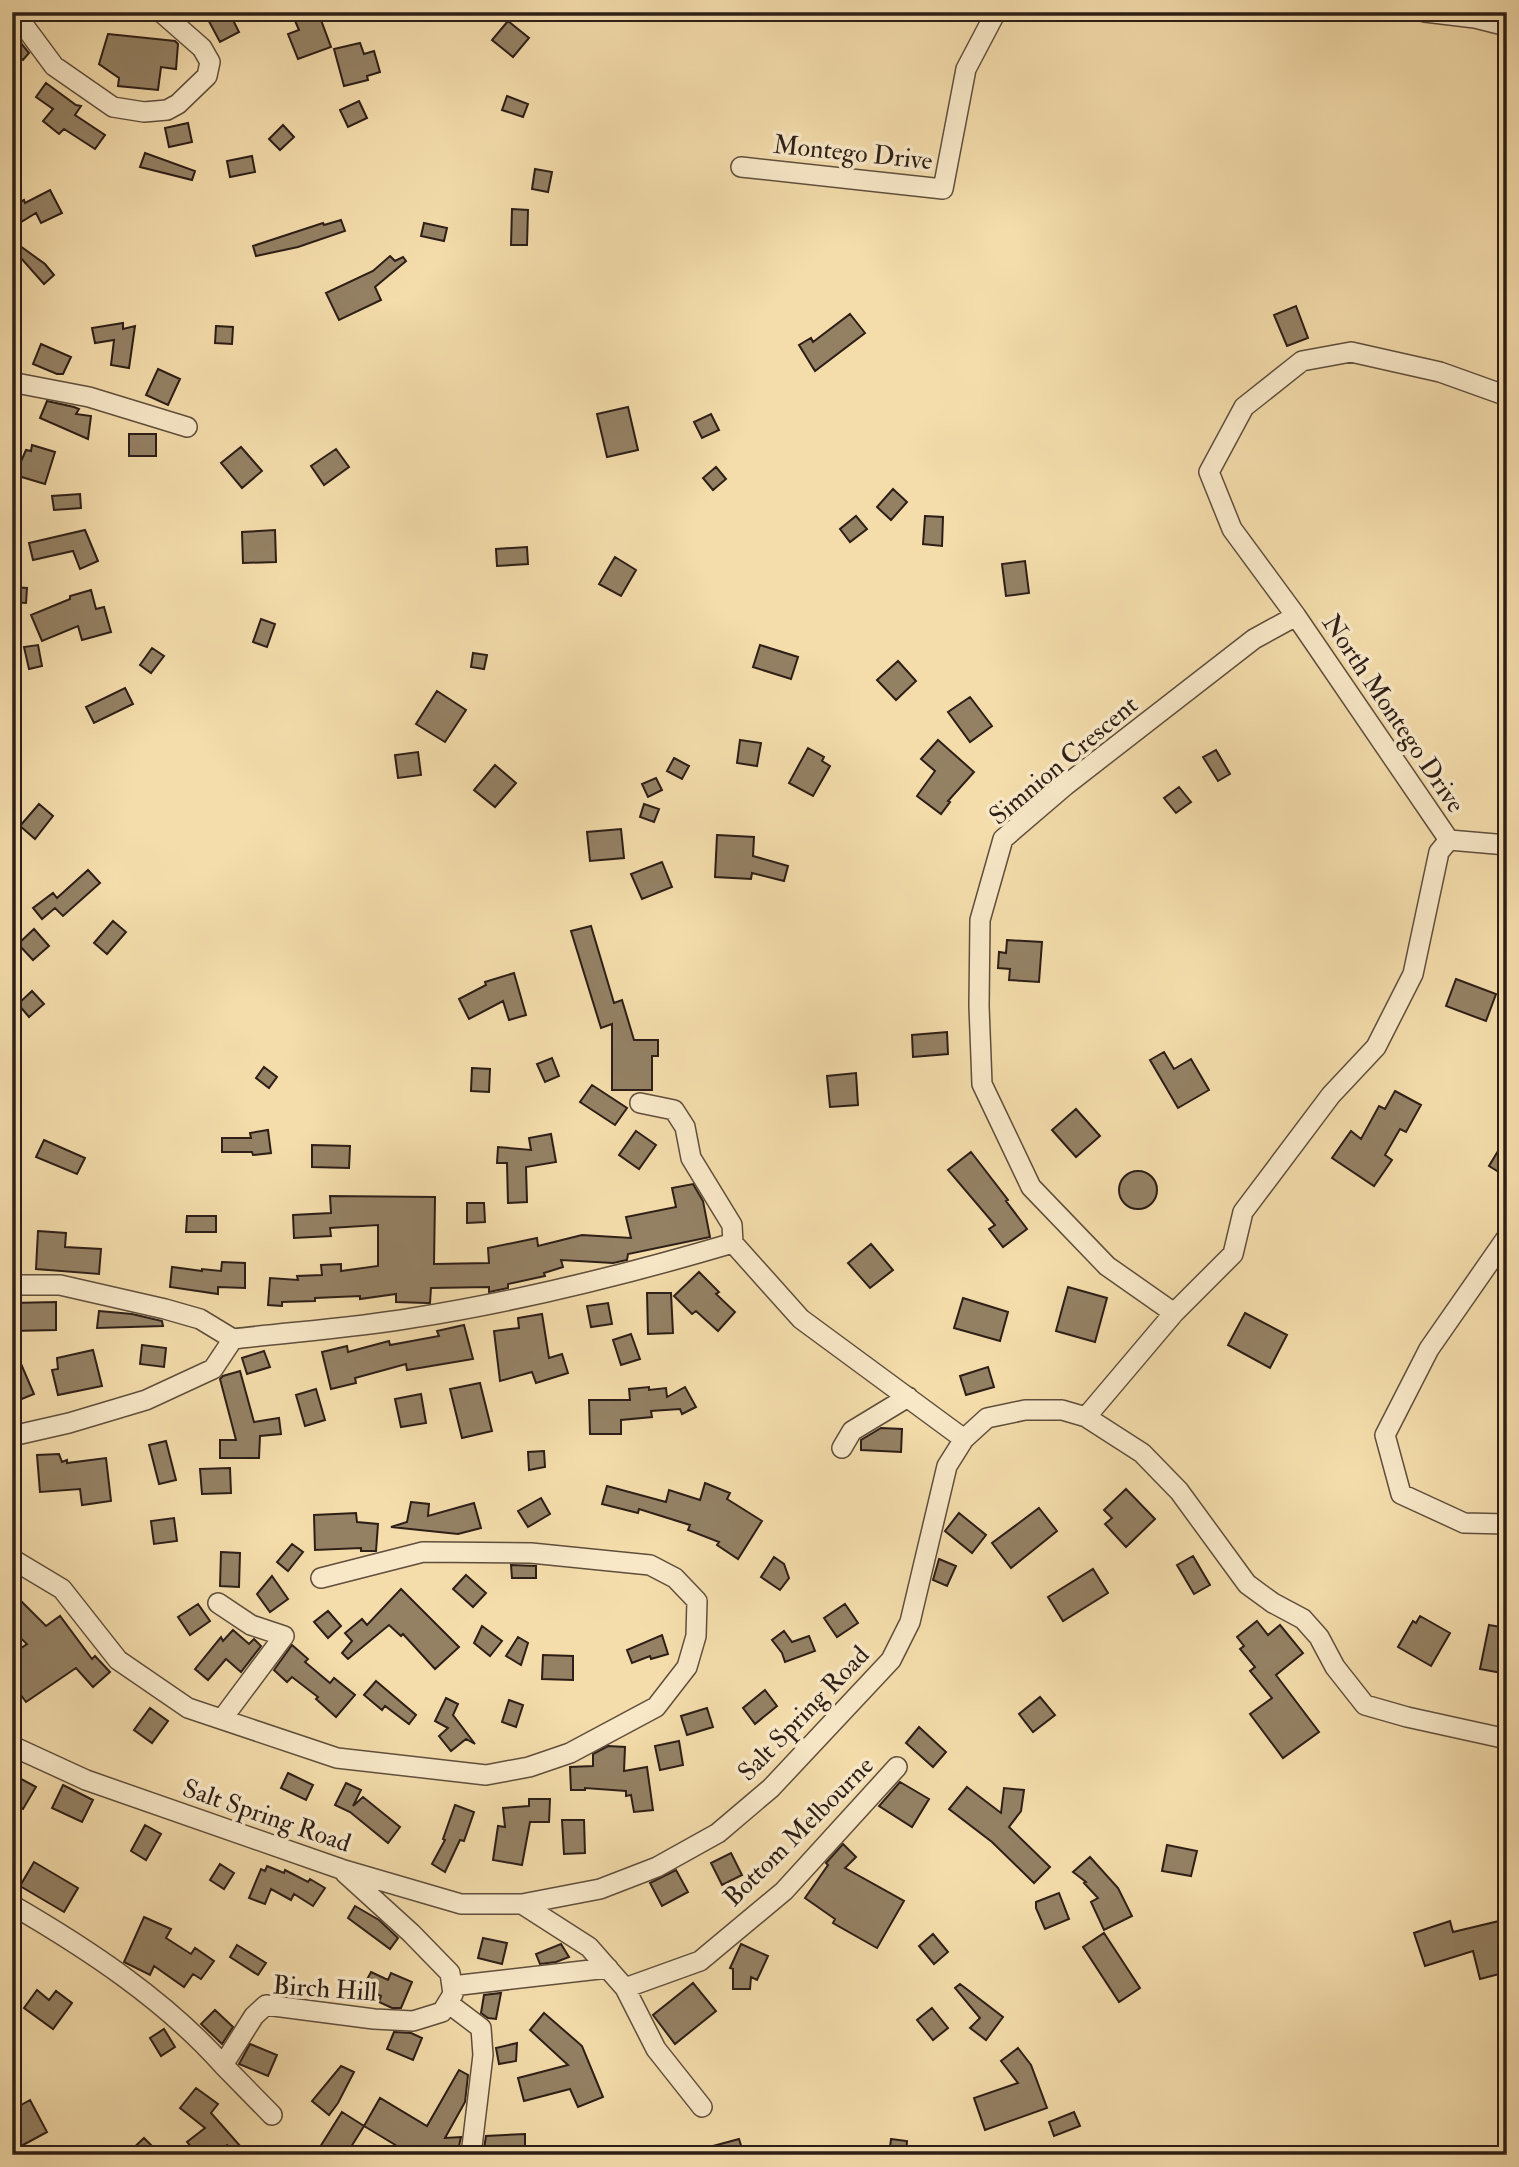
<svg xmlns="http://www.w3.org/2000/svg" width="1519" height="2167" viewBox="0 0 1519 2167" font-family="'IM FELL Double Pica',serif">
<rect width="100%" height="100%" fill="#f4dcab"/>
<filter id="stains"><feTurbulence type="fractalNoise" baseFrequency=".00286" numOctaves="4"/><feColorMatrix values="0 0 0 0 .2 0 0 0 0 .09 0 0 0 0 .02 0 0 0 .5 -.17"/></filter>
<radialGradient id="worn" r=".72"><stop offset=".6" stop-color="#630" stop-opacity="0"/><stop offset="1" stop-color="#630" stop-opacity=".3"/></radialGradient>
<!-- building -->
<path fill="#948164" stroke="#2d1e17" stroke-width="2" d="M204,12h25l10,20 -19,10z
M303,12h15l13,35 -33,12 -10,-25 11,-4 -6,-14z
M508,21l21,17 -16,19 -21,-17z
M12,32l17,21 -6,7 -11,-8z
M108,34l67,7 3,3 -2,25 -15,-2 -3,23 -40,-4 1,-8 -20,-14z
M360,43l4,11 10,-3 6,21 -13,4 1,4 -24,6 -10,-37z
M46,83l30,22 5,1 -6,9 30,20 -10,14 -31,-20 -5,5 -16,-13 10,-12 -17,-12z
M507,96l21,8 -5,13 -21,-7z
M359,101l8,17 -19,9 -8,-17z
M188,123l4,19 -23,5 -4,-19z
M283,125l11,12 -14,13 -11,-11z
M145,153l50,18 -3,9 -52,-13z
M252,156l3,16 -25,5 -3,-16z
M535,169l17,3 -4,20 -16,-3z
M50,190l12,23 -21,10 -5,-10 -15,9 -9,-16 12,-6 1,3z
M512,209l16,1 -1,35h-16z
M341,220l4,11 -47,16 -42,9 -3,-10 70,-23 1,2z
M424,223l23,5 -3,13 -23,-5z
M16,243l29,21 9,11 -10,9 -32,-36z
M390,256l5,5 8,-4 3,4 -31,26 6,13 -42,20 -13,-27 47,-22z
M1296,306l12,32 -21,8 -13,-31z
M850,314l15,19 -50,38 -16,-26 12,-7 2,4z
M123,323v6l12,-3 -6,42 -18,-3 3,-25 -19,3 -3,-15z
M216,326l17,1 -1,17 -17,-1z
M41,344l30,13 -8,17h-6l-24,-10z
M158,369l22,10 -12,26 -22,-10z
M47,401l27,6 5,2 -3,5 15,2 -3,23 -48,-21z
M628,407l10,43 -31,7 -10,-43z
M711,414l8,16 -17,8 -8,-16z
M129,434h27v22h-27z
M32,445l23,7 -10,32 -30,-9 11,-25 5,1z
M241,447l21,24 -20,17 -21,-25z
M336,449l13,18 -25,18 -13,-19z
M716,467l10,12 -13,11 -10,-12z
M893,489l14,13 -16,18 -14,-13z
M80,494l1,14 -27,2 -2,-14z
M856,516l11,13 -17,13 -10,-13z
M925,516l18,1 -1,29 -19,-2z
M85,530l13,31 -18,8 -7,-18 -40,9 -4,-17z
M275,530l1,32 -33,1 -1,-31z
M527,547l1,17 -31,2 -1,-17z
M615,557l21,13 -15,26 -22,-12z
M1025,561l4,32 -23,3 -4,-32z
M12,587l15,1 -1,15 -14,-1z
M91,590l5,19 8,-2 7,25 -29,8 -4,-14 -36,15 -11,-26 39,-16v-3z
M261,619l14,5 -8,23 -14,-5z
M38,645l4,21 -13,3 -5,-22z
M760,645l38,12 -7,22 -38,-12z
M152,648l12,8 -13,17 -11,-8z
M473,653l14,2 -3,14 -13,-2z
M898,661l18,20 -20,19 -19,-20z
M125,688l8,16 -39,19 -8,-16z
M437,691l29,19 -21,32 -29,-18z
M970,697l22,29 -22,16 -22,-30z
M740,740l21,3 -4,23 -20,-3z
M938,740l36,32 -26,29 2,1 -9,12 -24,-18 18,-25 -14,-12z
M808,748l16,9 -2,4 8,5 -17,30 -24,-13z
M1216,750l14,24 -12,7 -15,-24z
M418,752l3,23 -23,3 -3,-23z
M674,758l15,8 -7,13 -15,-8z
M495,765l21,18 -21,24 -21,-17z
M656,778l6,12 -14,7 -6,-13z
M1179,787l12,15 -15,11 -12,-15z
M39,804l14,12 -18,23 -15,-13z
M644,804l15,5 -5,13 -14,-5z
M621,829l3,29 -34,3 -3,-29z
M717,835l37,2 -1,19 35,10 -4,15 -32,-8 -1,6 -36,-2z
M662,862l10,25 -30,12 -11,-25z
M88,870l12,13 -37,33 -8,-8 -13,11 -9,-11 20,-15 4,5z
M113,921l13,11 -19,22 -13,-11z
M591,926l23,77 8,-3 12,40h24v16h-6v34h-40v-66l-11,4 -30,-97z
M34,929l15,17 -16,14 -15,-16z
M1007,940l35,2 -3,40 -30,-2 1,-11 -12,-1 1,-16 7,1z
M514,973l12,42 -17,5 -6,-19 -34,18 -10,-20 27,-14 -1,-3z
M1456,979l40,15 -10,27 -40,-15z
M32,991l12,13 -15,13 -11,-13z
M947,1032l1,22 -35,3 -1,-22z
M1164,1052l10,17 17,-10 18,31 -31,18 -28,-48z
M552,1058l7,18 -14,6 -8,-18z
M264,1067l13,10 -8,11 -13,-10z
M472,1068l18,1 -1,23 -18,-1z
M856,1073l2,32 -28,2 -3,-31z
M592,1085l35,23 -12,17 -35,-23z
M1395,1091l26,14 -15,27 -6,-3 -15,26 7,5 -18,26 -42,-28 19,-27 10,8 18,-33 6,3z
M1076,1109l24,27 -24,21 -24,-27z
M268,1130l3,23 -18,2 -1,-3h-30v-14h29l-1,-5z
M636,1131l20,14 -17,24 -20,-14z
M551,1134l5,28 -30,5 1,35 -19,1 -1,-40h-10l1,-16 33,3 -2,-12z
M1507,1136v41l-18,-11z
M44,1140l41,18 -8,16 -41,-17z
M312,1145l38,1 -1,22 -37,-1z
M971,1152l37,48 -2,1 21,28 -24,18 -14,-18 6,-4 -47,-55z
M1119 1190a19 19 0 1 1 38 0a19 19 0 1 1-38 0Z
M693,1184l10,17 7,36 -82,17 -1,6 -14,3 -52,-3 2,7 -19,6 1,3 -37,8v4l-19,4v-5l-58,1 -1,15h-4l-30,-1v-8l-36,5v-3l-45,2v3l-33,1v4l-14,-1 2,-27 28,2 -1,-4 25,-1 -1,-10 20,-1v7l37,-5v-41l-48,3 1,8 -37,2 -1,-23 38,-2 -1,-17 105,1 -1,67 55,-1 -1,-15 49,-10 1,8 44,-11 49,3 -5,-21 50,-10 -4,-19z
M467,1203h17l1,19 -18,1z
M187,1216h29v16h-30z
M38,1231l28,2 -1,14 36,2 -2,25 -63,-5z
M871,1244l22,26 -23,18 -22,-25z
M222,1262l23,1v25l-27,-1v7l-48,-7 2,-20 30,4v-2l19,2z
M699,1272l20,20 -3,2 19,18 -17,19 -22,-20 -4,3 -18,-18z
M1068,1287l39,11 -12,44 -39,-11z
M647,1293h24l2,40 -25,1z
M963,1298l45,14 -8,29 -46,-13z
M56,1302v28l-44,1v-28z
M608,1303l4,21 -21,3 -4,-21z
M99,1311l33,3 30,7 1,5 -66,2z
M1245,1313l42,22 -17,33 -42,-23z
M542,1314l7,44 13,-4 6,19 -32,10 -4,-11 -32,9 -6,-50 25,-3 -1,-10z
M464,1325l9,34 -66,11 -1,-6 -51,14 1,5 -25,6 -9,-37 25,-6 1,6 41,-11 1,4 49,-9 -2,-5z
M631,1334l9,25 -19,6 -8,-25z
M12,1343l22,51 -22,9z
M142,1345l24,3 -2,19 -24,-3z
M93,1350l9,36 -44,9 -6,-25 6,-1 -1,-11z
M264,1351l6,16 -23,7 -5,-16z
M988,1367l6,20 -28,8 -6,-19z
M240,1371l14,51 25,-4 2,16 -21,2 -1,22h-39v-18h16l-16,-61 3,-3z
M480,1383l12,48 -30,7 -12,-49z
M649,1387v3l17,-2 1,9 18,-10 11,20 -14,7 -2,-5 -29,2 1,6 -31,3v14h-31l-1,-34h41l-1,-11z
M316,1389l9,31 -20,6 -9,-31z
M421,1394l5,29 -25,4 -6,-28z
M881,1428l21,1 -1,23 -40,-2v-10z
M166,1441l10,39 -17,4 -10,-39z
M544,1451l1,16 -16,3 -1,-18z
M59,1454l3,8 5,-2v3l39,-5 5,43 -29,4 -2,-16 -40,3 -3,-37z
M230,1468l1,25 -29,1 -2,-25z
M705,1483l25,10 -3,6 35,22 -24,38 -21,-14 2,-3 -31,-12 2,-5 -51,-16 -1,4 -36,-9 5,-18 59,16 3,-12 31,10z
M1126,1489l29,30 -29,28 -21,-23 7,-6 -8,-8z
M541,1498l9,16 -22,13 -10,-16z
M411,1502l18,2 -1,12 46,-13 7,25 -23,6 -67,-7 16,-5z
M1039,1508l18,23 -46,37 -19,-25z
M356,1513l1,9 21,2 -2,27h-15v-3l-46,2 -1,-35z
M959,1513l27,22 -14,18 -27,-22z
M174,1518l3,23 -23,3 -3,-23z
M292,1544l11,8 -15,19 -11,-9z
M221,1552l19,1 -1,34 -19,-1z
M1193,1556l17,29 -16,9 -17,-29z
M774,1557l10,7 5,14 -9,12 -19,-13z
M939,1559l17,7 -9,20 -14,-6z
M511,1565l25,1v12h-24z
M1093,1569l15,24 -45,28 -15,-24z
M466,1575l20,18 -13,14 -20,-18z
M272,1576l16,23 -18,13 -13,-18z
M401,1589l58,58 -24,22 -32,-35 -2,2 -12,-11 -41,34 -6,-6 10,-12 -7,-8 17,-14 5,6z
M12,1592l34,34 14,-10 32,43 3,-3 15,16 -17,15 -17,-19 -50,34 -14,-19v-29l15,-10 -15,-14z
M198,1604l12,17 -20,14 -12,-18z
M845,1604l13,19 -21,14 -13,-19z
M328,1611l13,15 -13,12 -14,-16z
M1420,1616l30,17 -19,33 -33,-19 15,-26 3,2z
M1257,1621l11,14 12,-10 23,28 -27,22 43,57 -36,26 -33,-44 22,-16 -22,-27 5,-4 -15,-18 4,-3 -7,-9z
M1489,1625l18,3v46l-27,-5z
M482,1626l20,15 -12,15 -16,-13z
M233,1630l16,14 5,-5 7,7 -20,26 -15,-13 -18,21 -13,-11 26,-32 2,4z
M784,1631l8,11 17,-6 6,15 -30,11 -3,-9 -10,-13z
M662,1635l6,19 -17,5 -1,-3 -18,7 -5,-13z
M518,1637l10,6 -7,22 -15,-9z
M292,1645l16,14 -3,3 25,21 4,-5 21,17 -19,22 -20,-18 2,-2 -26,-20 -5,5 -13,-12z
M543,1655l30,1v24l-31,-1z
M376,1681l40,34 -7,9 -24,-18 -3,4 -18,-15z
M765,1690l12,16 -22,18 -12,-16z
M1040,1697l15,18 -22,17 -14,-18z
M446,1698l12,6 -5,11 22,29 -9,-5 -15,12 -12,-15 9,-8 -13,-7z
M509,1700l14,5 -7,22 -14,-5z
M150,1708l18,13 -16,22 -18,-13z
M707,1708l6,19 -26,8 -6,-19z
M919,1727l27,25 -13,15 -27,-24z
M679,1741l4,24 -23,5 -5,-24z
M608,1746l17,1 -1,24 23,-4 6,43 -19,2 -3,-17 -5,1v-5l-41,-3v2h-14l-1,-23 23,-1v-12z
M288,1773l25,12 -7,15 -25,-12z
M12,1774l24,13 -13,22 -11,-6z
M900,1782l29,17 -17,28 -33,-21z
M346,1783l15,7 -8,16 10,-9 37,30 -12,16 -38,-31 -15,-7z
M63,1785l30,15 -11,22 -30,-14z
M967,1787l34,26 3,-25 20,2 -3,21 -12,16 41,40 -16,16 -42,-41 -43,-33z
M529,1799h21l-1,23h-19l-8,43 -29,-5 5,-34 7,1 -2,-19 26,-2z
M455,1805l19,7 -10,29 -4,-1 -15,32 -13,-8 13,-24 -2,-1z
M562,1820h22l1,33 -21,1z
M145,1825l16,9 -15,26 -15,-9z
M843,1844l13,13 -11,11 59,33 -27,47 -44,-25 2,-4 -30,-21 23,-33 -2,-2z
M1167,1845l30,6 -6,25 -29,-5z
M731,1853l11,22 -20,10 -11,-22z
M1090,1857l28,31 14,28 -28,14 -13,-28 7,-4 -14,-15 2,-1 -13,-10z
M34,1862l44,26 -14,24 -44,-26z
M220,1864l14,9 -10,16 -14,-9z
M267,1866l17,7 1,-3 23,12 2,-3 15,9 -12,18 -19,-12 -3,6 -20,-11 -6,15 -16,-6 12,-29 4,2z
M676,1870l12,22 -26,14 -12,-23z
M1059,1893l10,26 -24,10 -9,-21v-6z
M355,1906l24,14 19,18 -8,11 -42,-31z
M144,1917l27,12 -5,9 25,16 4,-6 19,13 -13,18 -8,-5 -9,13 -30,-21 -4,9 -26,-13z
M1450,1921l3,11 46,-11 8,28v23l-27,7 -7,-28 -48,15 -11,-33z
M1104,1933l36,55 -21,14 -36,-55z
M933,1934l15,18 -14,12 -15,-18z
M483,1938l24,5 -5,21 -24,-6z
M561,1944l8,13 -13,5 -16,2 -4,-10z
M741,1944l27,12 -11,24 -6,-3 -1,12h-17v-20l-3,-1z
M237,1945l29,18 -8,12 -28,-18z
M371,1972l17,8 3,-7 21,9 -11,26h-9l-13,-6 2,-6 -18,-9z
M693,1983l23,28 -41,33 -22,-29z
M960,1984l43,33 -17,23 -16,-12 10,-10 -25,-30z
M37,1990l12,10 7,-9 16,12 -19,26 -29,-21z
M501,1993l-5,26 -8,-1 -7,-5 3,-18z
M932,2008l16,20 -15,12 -16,-20z
M215,2010l18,17 -11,17 -21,-20z
M544,2013l38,33 21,51 -25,10 -8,-18 -46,12 -6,-23 50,-13 -38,-35z
M164,2029l11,18 -14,9 -11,-18z
M394,2032l17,1 11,5 -9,22 -26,-11z
M517,2043l-1,18 -17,3 -3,-16z
M250,2044l27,11 -9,21 -29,-12z
M1018,2048l13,17 16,43 -62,22 -11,-32 44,-15 -17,-22z
M341,2066l13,6 -16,31 -9,12 -17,-14z
M459,2070l9,5 -3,27 -20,36 16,-1 -4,18h-45l-48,-29 16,-28 47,28z
M196,2088l22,16 -7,9 30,34 -5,5 -9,-7 -11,10h-18l-11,-13 18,-14 -25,-20z
M30,2100l17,32 -35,19v-41z
M342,2112l22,14 -18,29h-31z
M1074,2112l6,14 -26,10 -5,-14z
M525,2134v21h-42l3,-19z
M144,2138l17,17h-35z
M739,2139l5,16h-45l-1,-5z
M891,2139l16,2 -1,14h-17z"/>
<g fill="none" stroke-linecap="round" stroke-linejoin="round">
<!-- minor casing -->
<g stroke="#5f4e3c" stroke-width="22">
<path id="minor" d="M14,12l40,54 59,41 31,5 23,-2 11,-6 29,-28 3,-14 -8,-14 -41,-36
M1425,12l50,6 32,8
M741,167l202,22 23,-120 30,-57
M12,380l4,3 73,14 98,30
M1449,840l-153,-224 -64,-87 -23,-57 35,-65 58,-46 49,-9 89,20 67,24
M1449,840l58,5
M640,1103l34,7 11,17 6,31 41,67 1,18
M1507,1237l-78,112 -44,86 16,59 63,29 43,1
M12,1285h48l105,24 35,10 33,20
M1174,1313l-67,-47 -76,-79 -49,-103 -3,-78 1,-86 23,-81 63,-54 188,-146 42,-23
M1086,1417l88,-104 59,-59 10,-42 88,-117 45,-48 37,-73 26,-122 10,-12
M12,1436l57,-13 77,-23 67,-31 20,-30c59,-7 120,-11 179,-21 109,-17 216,-44 321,-75l68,76 163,120
M842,1448l10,-17 56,-34
M12,1559l50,30 56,71 70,48 149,50 149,17 43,-8 41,-14 86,-46 31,-40 9,-31 1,-35 -22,-23 -25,-13 -119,-12 -108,-1 -102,26
M218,1603l33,22 33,11 -62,83
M12,1746l74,34 255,89 120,35h61l78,-15 57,-22 61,-34 53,-45 120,-128 19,-38 37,-156 17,-27 23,-21 38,-8h37l24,7 56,36 37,38 68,93 26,19 30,16 16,18 16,30 30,38 42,12 100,22
M522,1904l67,43 36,41 31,61 46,58
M12,1905c76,44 153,95 211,160l31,-49 12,-11 108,14 39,2 29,-9 11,-18 -3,-21 -39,-40 -66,-60
M452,1986l156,-18
M625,1988l75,-27 84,-70 113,-124
M448,2003l33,25 2,27 -12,100
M223,2065l49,50"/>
</g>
<!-- minor -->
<use href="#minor" stroke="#f8e8c8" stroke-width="19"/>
</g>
<g text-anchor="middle" stroke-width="7" stroke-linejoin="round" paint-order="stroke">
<!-- street labels -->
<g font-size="26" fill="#2d1e17" stroke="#f8e8c8">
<text transform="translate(853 152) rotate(6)" y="9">Montego Drive</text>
<text transform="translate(1394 713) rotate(56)" y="9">North Montego Drive</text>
<text transform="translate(1063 760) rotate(-40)" y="9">Simnion Crescent</text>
<text transform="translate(803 1713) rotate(-46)" y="9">Salt Spring Road</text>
<text transform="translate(267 1815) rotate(19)" y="9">Salt Spring Road</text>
<text transform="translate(798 1831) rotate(-45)" y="9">Bottom Melbourne</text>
<text transform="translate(325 1988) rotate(4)" y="9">Birch Hill</text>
</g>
</g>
<!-- margin -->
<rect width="1519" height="2167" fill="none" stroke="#f4dcab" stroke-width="42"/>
<rect x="14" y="14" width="1491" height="2139" fill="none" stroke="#2d1e17" stroke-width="3.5"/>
<rect x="21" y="21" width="1477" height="2125" fill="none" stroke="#2d1e17" stroke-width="2"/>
<rect width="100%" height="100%" filter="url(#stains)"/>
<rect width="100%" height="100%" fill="url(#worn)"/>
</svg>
